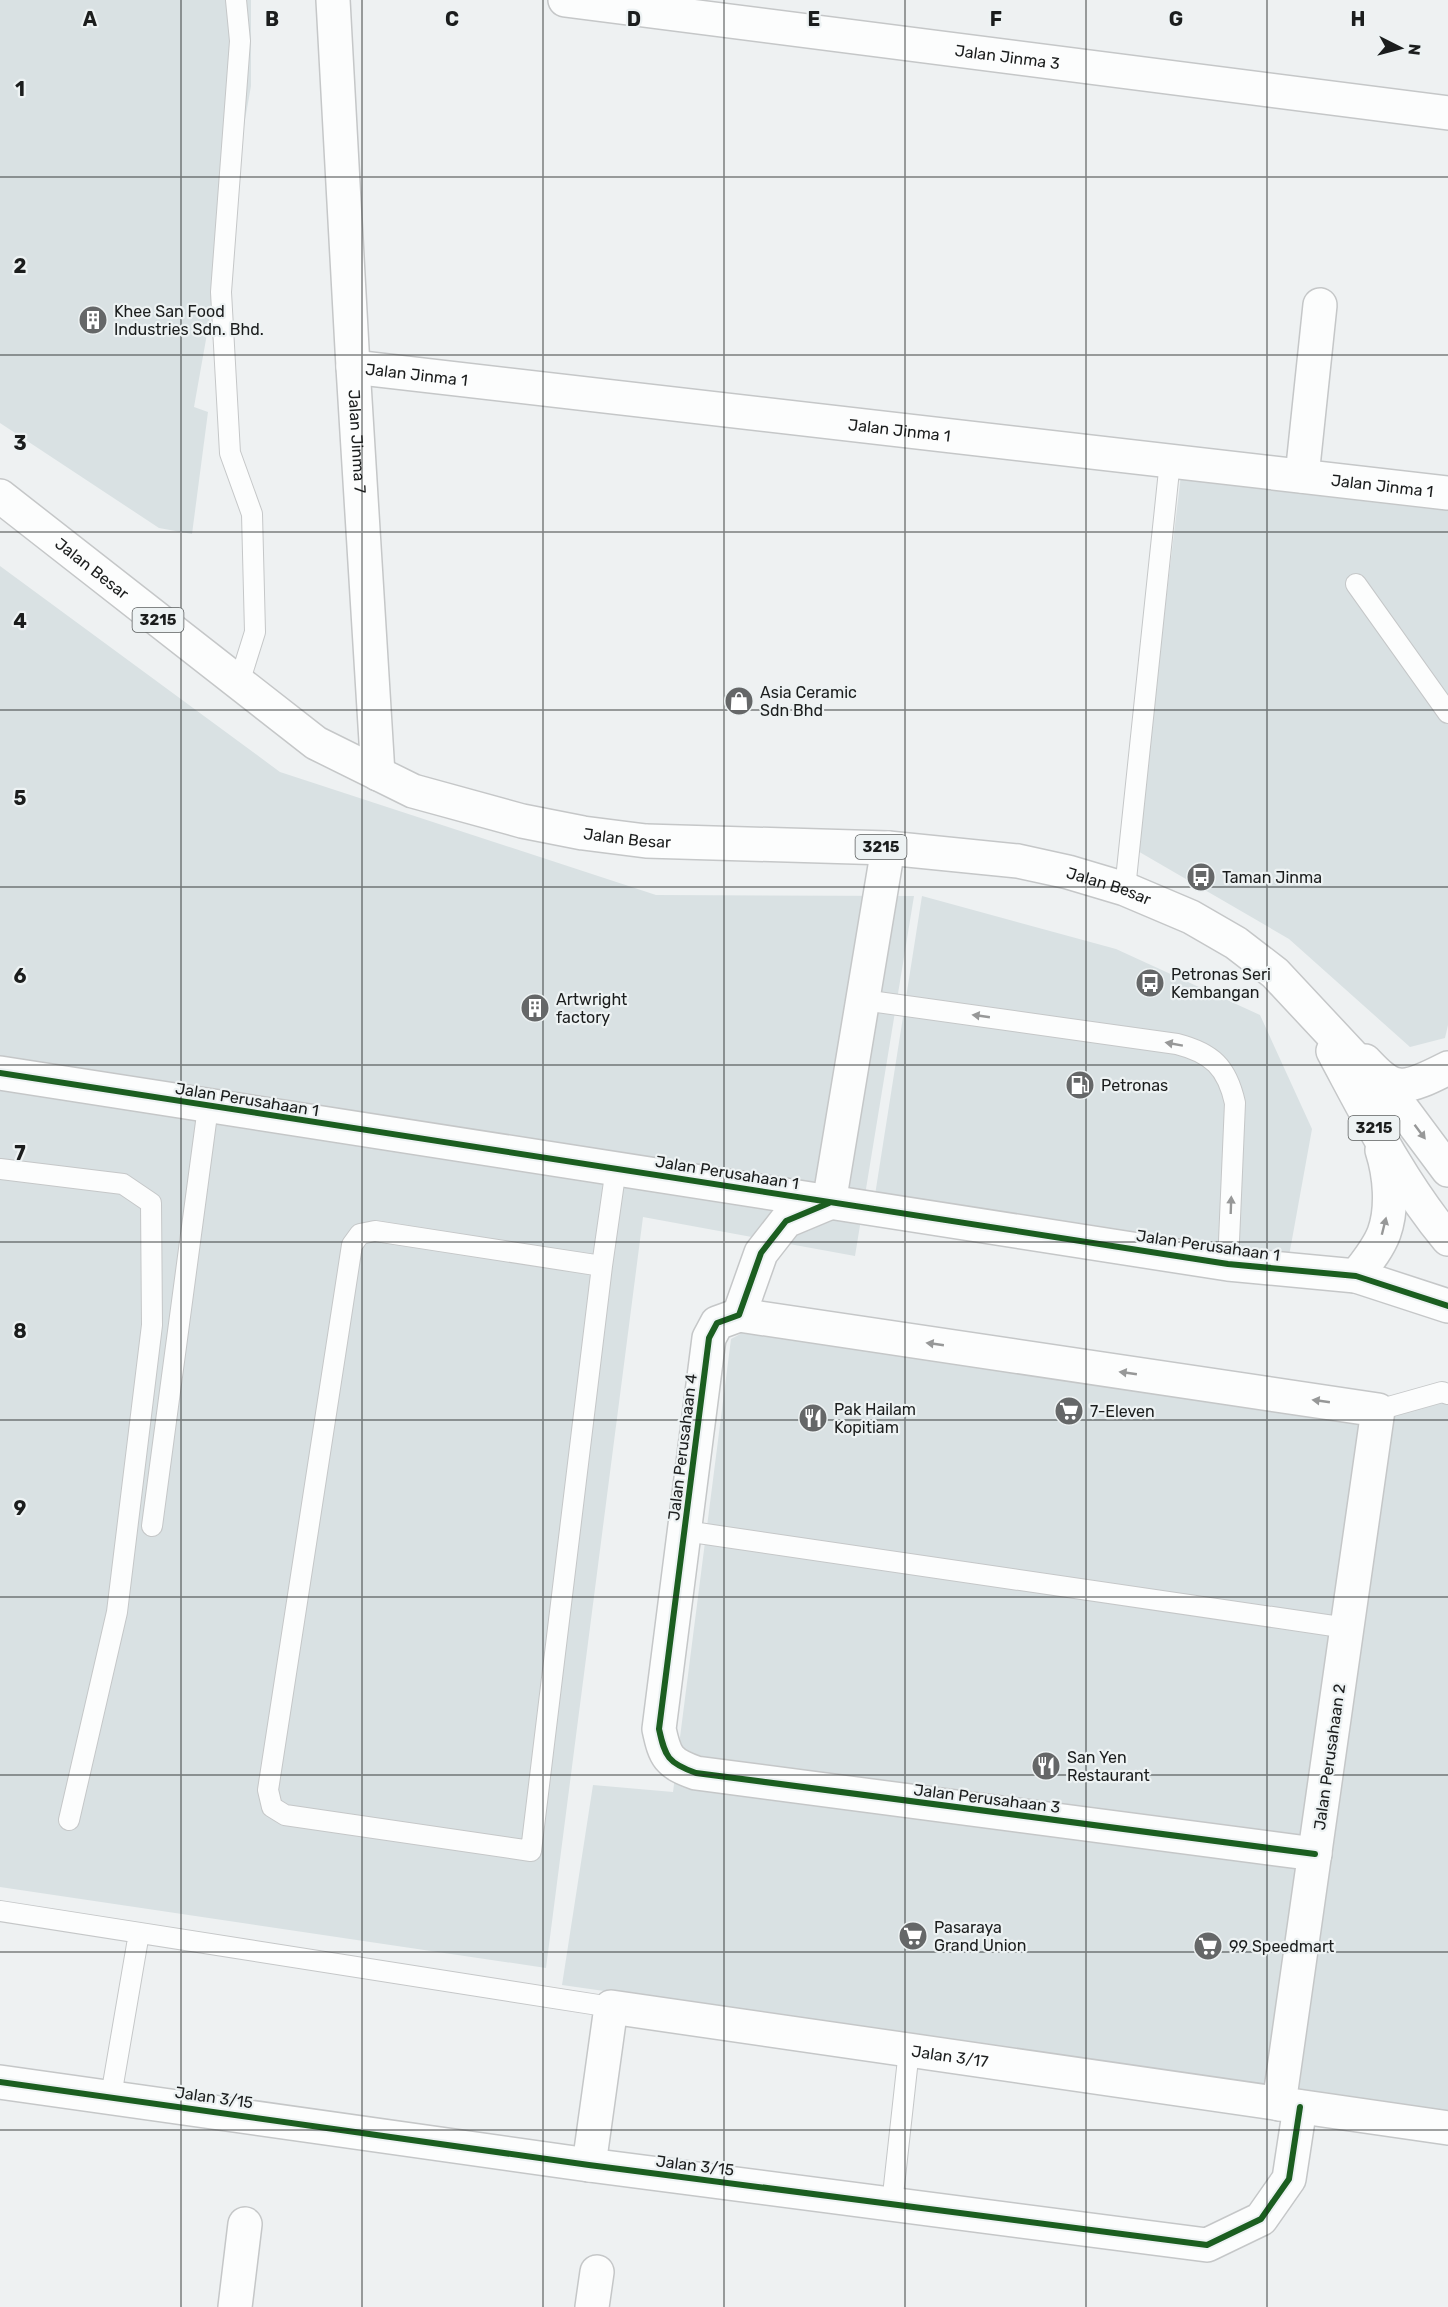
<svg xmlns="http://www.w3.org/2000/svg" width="1448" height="2307" viewBox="0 0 1448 2307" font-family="Rubik,sans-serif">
<rect width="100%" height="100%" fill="#eef1f2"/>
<!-- built -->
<path fill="#d9e1e3" d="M0,0h251v86l-57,321 14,5 -16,122 -33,-6 -159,-105z
M1181,475l267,33v517l-3,13 -35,9 -121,-108 -153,-89z
M0,566l280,206 376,123 258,1 -59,360 -212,-39 -97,751 -546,-81z
M922,896l194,53 144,66 52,114 -23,127 -414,-61z
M746,1331l619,92 76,-22 7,2v711l-182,-29 -704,-100 31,-200 80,7 58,-453z"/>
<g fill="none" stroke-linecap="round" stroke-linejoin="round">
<!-- service casing -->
<g stroke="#c5c7c8" stroke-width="22">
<path id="service" d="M236,0l4,41 -19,251 9,161 22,61 3,118 -16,51
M1356,584l92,129
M1125,889l45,-428
M863,1000l314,44c35,9 50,23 58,59l-7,161
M0,1169l123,15 28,19 1,122 -35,287 -48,208
M602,1266l-227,-35 -15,3 -8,11 -84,545 4,17 13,8 246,36 71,-585 14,-98
M1378,1410l64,-18 6,2
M152,1526l56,-419
M685,1531l662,97
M0,1911l611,96
M111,2096l28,-163
M892,2204l17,-154"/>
</g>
<!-- minor casing -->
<g stroke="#c5c7c8" stroke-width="36">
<g id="minor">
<path id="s1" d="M333,0l20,367 25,407"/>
<path id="s2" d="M565,0l883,113"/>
<path id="s3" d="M353,367l1095,126"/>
<path d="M1302,476l18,-171"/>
<path d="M1365,1061c9,9 20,23 34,24 13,2 37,-11 49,-17"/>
<path d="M0,1073l1228,191 128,12 92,30"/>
<path d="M829,1203l-43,18 -25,32 -22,62 -22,8 -8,15 -50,391c6,28 9,34 37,44l619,81"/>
<path d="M829,1203l59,-355"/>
<path d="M739,1315l639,95 -99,694"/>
<path d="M0,2082l589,83 618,80 54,-26 28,-40 11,-72"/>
<path id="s4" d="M589,2165l22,-158 837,121"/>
<path d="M235,2307l10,-83"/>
<path d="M592,2307l5,-35"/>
</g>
</g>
<!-- primary casing -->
<g stroke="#c5c7c8" stroke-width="36">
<g id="primary">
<path id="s5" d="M0,496l316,247 97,48 109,30 61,12 63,8 242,7 130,13 50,11 57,17 66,28 45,26 39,30 129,138 44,59"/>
<path d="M1333,1051c35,65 68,132 115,188"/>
<path d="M1356,1276c10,-13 22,-27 28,-43 9,-25 6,-58 -2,-83"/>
</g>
</g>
<!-- service -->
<use href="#service" stroke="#fcfdfd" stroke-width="20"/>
<!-- minor -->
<use href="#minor" stroke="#fcfdfd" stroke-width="33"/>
<!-- primary -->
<use href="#primary" stroke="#fcfdfd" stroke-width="33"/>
<!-- cycleway casing -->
<g stroke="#edf2f3" stroke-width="10">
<path id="cycleway" d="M0,1073l1228,191 128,12 92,30
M829,1203l-43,18 -25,32 -22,62 -22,8 -8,15 -50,391c6,28 9,34 37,44l619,81
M0,2082l589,83 618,80 54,-26 28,-40 11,-72"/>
</g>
<!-- cycleway -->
<use href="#cycleway" stroke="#1b5e20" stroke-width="6"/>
</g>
<!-- one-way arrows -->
<defs><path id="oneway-solid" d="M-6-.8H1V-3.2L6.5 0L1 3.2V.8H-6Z" transform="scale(1.5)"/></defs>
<g fill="#979898">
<use href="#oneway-solid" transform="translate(981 1016) rotate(-172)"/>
<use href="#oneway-solid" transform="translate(1174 1044) rotate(-170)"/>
<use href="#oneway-solid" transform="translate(1420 1132) rotate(53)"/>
<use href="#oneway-solid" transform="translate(1231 1205) rotate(-88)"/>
<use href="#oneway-solid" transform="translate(1384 1226) rotate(-76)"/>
<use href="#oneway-solid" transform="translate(935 1344) rotate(-172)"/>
<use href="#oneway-solid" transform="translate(1128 1373) rotate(-172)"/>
<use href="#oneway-solid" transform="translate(1321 1401) rotate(-172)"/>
</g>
<!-- grid -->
<path fill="none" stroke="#1b1d1d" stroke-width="1.5" stroke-opacity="0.55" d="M181,0v2307M362,0v2307M543,0v2307M724,0v2307M905,0v2307M1086,0v2307M1267,0v2307M0,177h1448M0,355h1448M0,532h1448M0,710h1448M0,887h1448M0,1065h1448M0,1242h1448M0,1420h1448M0,1597h1448M0,1775h1448M0,1952h1448M0,2130h1448"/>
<!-- icons -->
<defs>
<g id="building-disc" transform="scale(1.5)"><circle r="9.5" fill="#656768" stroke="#edf2f3"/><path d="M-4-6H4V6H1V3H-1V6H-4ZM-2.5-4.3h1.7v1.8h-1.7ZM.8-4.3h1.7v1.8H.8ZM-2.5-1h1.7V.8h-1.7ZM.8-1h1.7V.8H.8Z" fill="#fff"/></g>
<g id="shop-disc" transform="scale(1.5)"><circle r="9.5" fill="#656768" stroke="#edf2f3"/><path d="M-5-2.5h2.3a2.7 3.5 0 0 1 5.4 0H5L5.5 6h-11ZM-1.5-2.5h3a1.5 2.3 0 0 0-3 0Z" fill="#fff"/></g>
<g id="bus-disc" transform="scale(1.5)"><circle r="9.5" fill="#656768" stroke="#edf2f3"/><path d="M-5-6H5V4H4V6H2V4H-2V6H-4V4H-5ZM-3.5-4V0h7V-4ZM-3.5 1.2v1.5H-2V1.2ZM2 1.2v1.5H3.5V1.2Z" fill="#fff"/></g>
<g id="fuel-disc" transform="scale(1.5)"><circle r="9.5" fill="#656768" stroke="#edf2f3"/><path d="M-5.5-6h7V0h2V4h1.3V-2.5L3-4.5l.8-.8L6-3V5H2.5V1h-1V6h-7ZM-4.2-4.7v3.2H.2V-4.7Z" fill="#fff"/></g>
<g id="supermarket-disc" transform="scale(1.5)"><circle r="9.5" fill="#656768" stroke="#edf2f3"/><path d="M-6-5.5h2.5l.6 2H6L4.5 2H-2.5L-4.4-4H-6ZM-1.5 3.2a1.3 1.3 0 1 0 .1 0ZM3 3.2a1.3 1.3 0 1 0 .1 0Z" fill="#fff"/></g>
<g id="restaurant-disc" transform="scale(1.5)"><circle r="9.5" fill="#656768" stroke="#edf2f3"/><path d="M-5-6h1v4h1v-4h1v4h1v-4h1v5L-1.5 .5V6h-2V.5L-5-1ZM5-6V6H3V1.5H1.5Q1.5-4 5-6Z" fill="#fff"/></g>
</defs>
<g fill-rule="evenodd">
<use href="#building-disc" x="93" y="320"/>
<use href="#shop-disc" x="739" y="701"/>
<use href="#bus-disc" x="1201" y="877"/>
<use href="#bus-disc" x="1150" y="983"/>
<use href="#building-disc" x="535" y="1008"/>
<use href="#fuel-disc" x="1080" y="1085"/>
<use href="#supermarket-disc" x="1069" y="1411"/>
<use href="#restaurant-disc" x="813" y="1418"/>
<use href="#restaurant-disc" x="1046" y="1766"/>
<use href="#supermarket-disc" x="913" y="1936"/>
<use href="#supermarket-disc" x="1208" y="1946"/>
</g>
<g text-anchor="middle" stroke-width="4.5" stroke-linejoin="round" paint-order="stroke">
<!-- shield labels -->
<g fill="#edf2f3" stroke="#5a5d5d" stroke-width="1.5">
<rect x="132.5" y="608" width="51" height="24" rx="4.5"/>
<rect x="855.5" y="835" width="51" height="24" rx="4.5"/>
<rect x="1348.5" y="1116" width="51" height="24" rx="4.5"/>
</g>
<g font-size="15" font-weight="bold" fill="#1b1d1d">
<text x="158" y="625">3215</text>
<text x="881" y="852">3215</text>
<text x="1374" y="1133">3215</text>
</g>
<!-- street labels -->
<g font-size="16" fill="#1b1d1d" stroke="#edf2f3">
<text dy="6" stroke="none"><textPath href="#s2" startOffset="446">Jalan Jinma 3</textPath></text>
<text dy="6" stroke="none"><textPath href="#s3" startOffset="64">Jalan Jinma 1</textPath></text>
<text dy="6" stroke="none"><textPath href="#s3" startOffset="550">Jalan Jinma 1</textPath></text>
<text dy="6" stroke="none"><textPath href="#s1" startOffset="442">Jalan Jinma 7</textPath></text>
<text dy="6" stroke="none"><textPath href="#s3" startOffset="1036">Jalan Jinma 1</textPath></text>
<text dy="6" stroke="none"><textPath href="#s5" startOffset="117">Jalan Besar</textPath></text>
<text dy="6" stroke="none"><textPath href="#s5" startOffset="729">Jalan Besar</textPath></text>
<text dy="6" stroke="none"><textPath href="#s5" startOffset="1215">Jalan Besar</textPath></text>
<text transform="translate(247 1099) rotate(9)" y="6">Jalan Perusahaan 1</text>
<text transform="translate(727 1172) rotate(9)" y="6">Jalan Perusahaan 1</text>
<text transform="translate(1208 1245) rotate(8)" y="6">Jalan Perusahaan 1</text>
<text transform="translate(682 1447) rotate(-83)" y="6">Jalan Perusahaan 4</text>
<text transform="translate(1329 1757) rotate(-82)" y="6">Jalan Perusahaan 2</text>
<text transform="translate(987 1798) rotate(7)" y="6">Jalan Perusahaan 3</text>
<text dy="6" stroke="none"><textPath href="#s4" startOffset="502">Jalan 3/17</textPath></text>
<text transform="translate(214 2097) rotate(8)" y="6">Jalan 3/15</text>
<text transform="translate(695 2165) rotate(7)" y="6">Jalan 3/15</text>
</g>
<!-- poi labels -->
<g font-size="16" fill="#1b1d1d" stroke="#edf2f3" text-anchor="start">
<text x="114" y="317">Khee San Food<tspan x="114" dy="18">Industries Sdn. Bhd.</tspan></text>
<text x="760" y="698">Asia Ceramic<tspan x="760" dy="18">Sdn Bhd</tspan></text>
<text x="1222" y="883">Taman Jinma</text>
<text x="1171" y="980">Petronas Seri<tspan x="1171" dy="18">Kembangan</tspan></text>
<text x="556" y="1005">Artwright<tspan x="556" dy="18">factory</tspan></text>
<text x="1101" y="1091">Petronas</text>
<text x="834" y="1415">Pak Hailam<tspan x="834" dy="18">Kopitiam</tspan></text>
<text x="1090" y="1417">7-Eleven</text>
<text x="1067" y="1763">San Yen<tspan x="1067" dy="18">Restaurant</tspan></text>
<text x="934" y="1933">Pasaraya<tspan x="934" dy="18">Grand Union</tspan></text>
<text x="1229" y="1952">99 Speedmart</text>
</g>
</g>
<g font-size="20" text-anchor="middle" font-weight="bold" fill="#1b1d1d" stroke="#edf2f3" stroke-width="4.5" stroke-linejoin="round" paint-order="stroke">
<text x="90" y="26">A</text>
<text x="272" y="26">B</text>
<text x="452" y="26">C</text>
<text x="634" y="26">D</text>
<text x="814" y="26">E</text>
<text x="996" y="26">F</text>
<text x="1176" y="26">G</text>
<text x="1358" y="26">H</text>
<text x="20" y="96">1</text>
<text x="20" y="273">2</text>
<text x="20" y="450">3</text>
<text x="20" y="628">4</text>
<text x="20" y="805">5</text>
<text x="20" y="983">6</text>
<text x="20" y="1160">7</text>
<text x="20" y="1338">8</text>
<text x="20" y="1515">9</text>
</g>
<!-- north arrow -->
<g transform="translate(1400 48) rotate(96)" stroke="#edf2f3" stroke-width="4.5" paint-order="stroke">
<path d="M0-4.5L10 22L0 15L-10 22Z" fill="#1b1d1d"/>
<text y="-9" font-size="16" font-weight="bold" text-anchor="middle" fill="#1b1d1d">N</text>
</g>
</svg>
